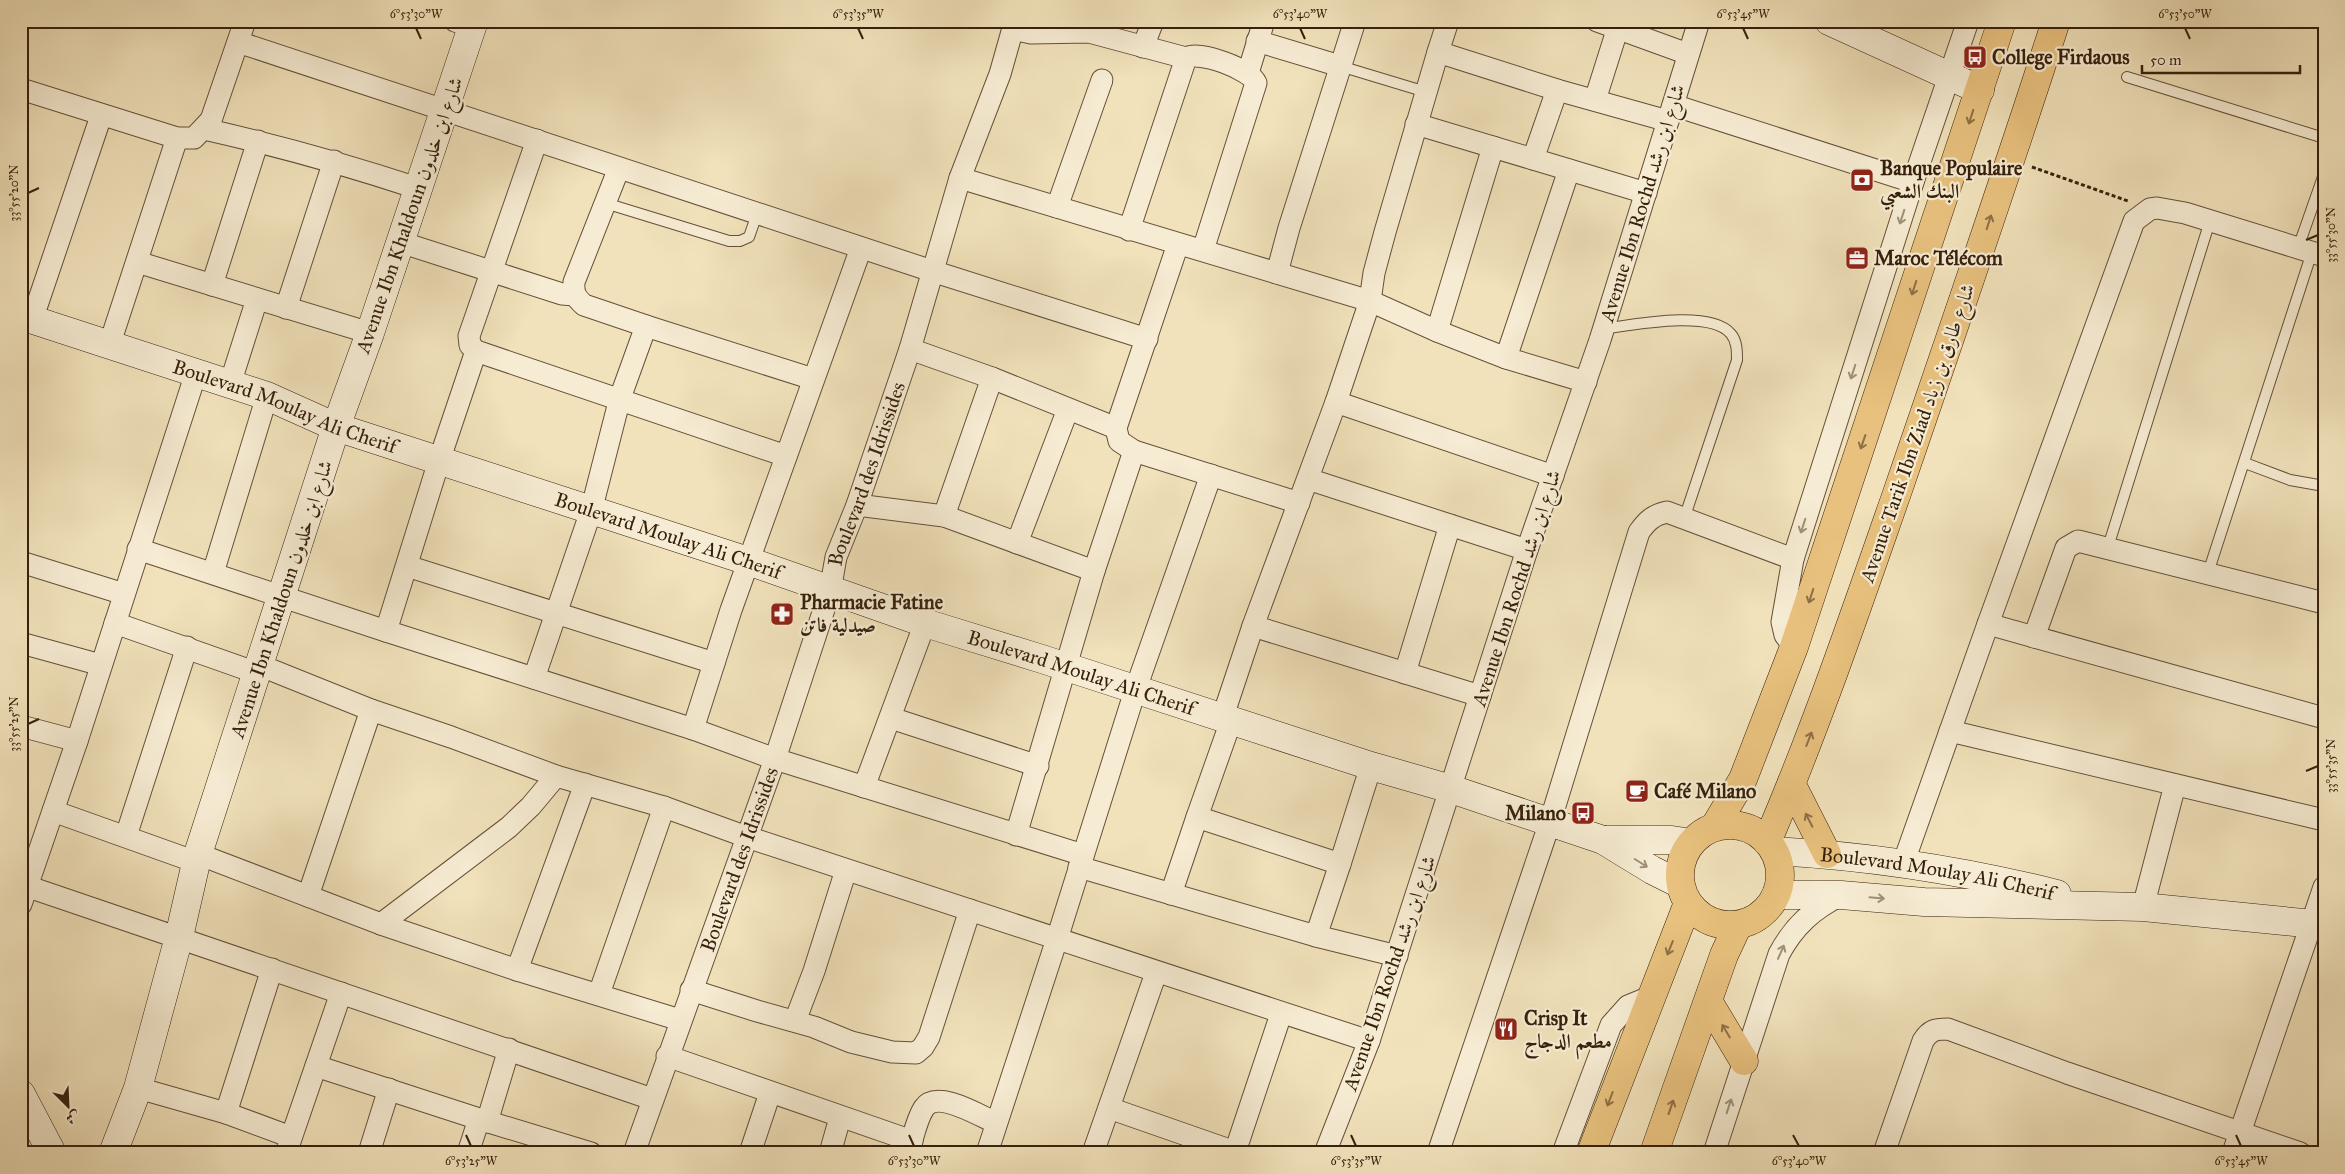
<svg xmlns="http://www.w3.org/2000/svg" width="2345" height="1174" viewBox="0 0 2345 1174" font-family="'IM FELL Great Primer',Amiri,serif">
<rect width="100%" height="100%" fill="#f1e2bb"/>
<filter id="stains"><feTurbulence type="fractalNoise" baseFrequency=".004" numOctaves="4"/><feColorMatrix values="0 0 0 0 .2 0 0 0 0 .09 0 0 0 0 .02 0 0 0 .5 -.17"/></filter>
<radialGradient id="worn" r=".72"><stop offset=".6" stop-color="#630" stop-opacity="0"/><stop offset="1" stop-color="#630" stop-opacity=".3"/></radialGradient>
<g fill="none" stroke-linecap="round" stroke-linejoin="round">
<!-- lane casing -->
<g stroke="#655038" stroke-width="12">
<path id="lane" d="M1340,66l86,26
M2127,77l197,61
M605,203l124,38h11l9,-4 8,-23
M2298,248l26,-74
M1603,329c29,-4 108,-20 128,5 6,7 6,17 6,26l-53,159
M2245,463l45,17 34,6
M2108,547l102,-326
M2208,573l104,-321"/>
</g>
<!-- street casing -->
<g stroke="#655038" stroke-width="23">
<g id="street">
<path d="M455,21l17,6"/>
<path d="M1448,21l-10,31 119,38 111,31"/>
<path d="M1597,21l91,33"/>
<path d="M1013,29l18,4 58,-1 97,26"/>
<path d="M1257,41l83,25"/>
<path d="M238,42l694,229 215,68"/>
<path d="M1143,47l10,-26"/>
<path d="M1248,73l16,-52"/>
<path d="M21,89l156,49h17l17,-18 34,-99"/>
<path d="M1557,90l-24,69 113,34"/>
<path d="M1595,100l25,-79"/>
<path d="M1673,105l240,77"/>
<path d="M1416,124l117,35"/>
<path d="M204,129c72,16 143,36 213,59"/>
<path d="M537,140l-68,196 1,9 6,6 310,105"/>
<path d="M1493,147l-56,184 69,27"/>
<path d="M1569,170l-63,188 80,24"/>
<path d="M960,178l410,123 67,30"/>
<path d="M1057,207l45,-127"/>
<path d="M1129,230l57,-172c13,-8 64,11 70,25l-53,167"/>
<path d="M400,242l162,52 13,1"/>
<path d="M1178,244l-62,184 3,13 15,10 165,52"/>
<path d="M137,262l233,71"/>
<path d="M1277,273l12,-45 66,-207"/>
<path d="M212,285l46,-144"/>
<path d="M286,308l48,-147"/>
<path d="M32,320l69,-204"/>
<path d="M646,326l167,53"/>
<path d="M109,346l68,-208"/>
<path d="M910,349l82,29 124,50"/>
<path d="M230,384l27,-85"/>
<path d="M1336,402l217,74"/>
<path d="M1308,479l219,71"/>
<path d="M857,505l87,11 150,55"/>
<path d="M944,516l48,-138"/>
<path d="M1017,543l51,-134"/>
<path d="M138,549l248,82 307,98 82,30 308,96"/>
<path d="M21,562l103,32"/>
<path d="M407,566l307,97"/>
<path d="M213,573l54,-177"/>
<path d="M115,623l142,50"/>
<path d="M1988,624l336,94"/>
<path d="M1253,626l227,70"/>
<path d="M386,631l53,-170 37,-110"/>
<path d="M2034,637l32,-89 12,-7 246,62"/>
<path d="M21,643l80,22"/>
<path d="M1794,647l-9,-12 -3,-13 11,-63 120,-377 55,-161"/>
<path d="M259,665l112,45 80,27 105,39 108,31 83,30 622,204"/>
<path d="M1405,673l45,-148"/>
<path d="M534,678l57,-167 29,-113 26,-72 -62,-21c-8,-7 -11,-12 -10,-23l45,-114"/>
<path d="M891,718l147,48"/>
<path d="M1222,719l31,-93 83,-224 34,-101 4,-28 11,-41 53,-180"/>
<path d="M1231,721l-34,96 143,47 -24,72 81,20"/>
<path d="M21,726l56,15"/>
<path d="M693,729l38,-119 130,-362"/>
<path d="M1950,731l374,89"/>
<path d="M864,787l61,-164"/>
<path d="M53,811l143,51"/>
<path d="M1016,835l78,-264 40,-120"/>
<path d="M126,836l61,-189"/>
<path d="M198,854l183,70 136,46 68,-186"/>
<path d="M1340,864l31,-98"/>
<path d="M1903,864l85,-240 146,-403 16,-12 7,-1 28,5 139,43"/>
<path d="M1079,867l237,69"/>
<path d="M29,887l623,212"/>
<path d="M1171,894l26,-77"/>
<path d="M308,896l63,-186"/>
<path d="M21,904l56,-163 119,-368"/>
<path d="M2143,907l32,-122"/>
<path d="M381,924l128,-97 22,-21 25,-30"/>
<path d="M517,970l163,50"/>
<path d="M691,990l66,21 57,16 37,15 41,10 24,1 7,-6 6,-10 41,-127"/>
<path d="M599,994l65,-187"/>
<path d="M795,1021l19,-50 32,-101"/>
<path d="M667,1056l245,85"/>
<path d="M316,1066l163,53 112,34"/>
<path d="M138,1088l88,25 65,24"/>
<path d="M1109,1108l129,45"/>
<path d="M226,1113l46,-144"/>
<path d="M487,1122l22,-73"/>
<path d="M21,1132l16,-8"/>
<path d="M1235,1152l46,-138"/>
<path d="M286,1153l55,-160"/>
<path d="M369,1153l20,-64"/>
<path d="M468,1153l11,-34"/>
<path id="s1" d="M634,1153l141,-394 55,-168 6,-34 21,-52 53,-156 50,-171 40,-104 15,-53"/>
<path d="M750,1153l20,-60"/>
<path d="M830,1153l10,-35"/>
<path d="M908,1153c5,-14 8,-33 16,-45 13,-19 56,8 72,15"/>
<path d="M987,1153l70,-214 78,-248 76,-216"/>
<path d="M1093,1153l63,-180"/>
<path d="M1325,1153l44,-112 158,-491 73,-210 99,-319"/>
<path d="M1438,1153l112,-331 89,-290c8,-11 14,-17 28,-20l126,47"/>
<path d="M1563,1153l48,-128 17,-19 22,-9"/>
<path d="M1714,1153l65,-199c15,-28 34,-45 62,-59"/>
<path d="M1884,1153l39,-112c7,-11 12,-12 25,-12l119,44 233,80"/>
<path d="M2233,1153l91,-266"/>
</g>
</g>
<!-- secondary casing -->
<g stroke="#36200c" stroke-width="29">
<g id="secondary">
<path d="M1829,21l151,69"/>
<path id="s2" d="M21,316l246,80 69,31 412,134 177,62 117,36 329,107 80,23 152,51 49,30 28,14"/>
<path d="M1603,840h69l19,3"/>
<path id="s3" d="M1774,851c96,5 191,20 283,43"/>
<path d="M1776,895h65l83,7 219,5 181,18"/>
<path d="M21,1094l31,59"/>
<path d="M113,1153l25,-65 41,-151 19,-83 138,-427 34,-94 104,-312"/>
</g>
</g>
<!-- primary casing -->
<g stroke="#36200c" stroke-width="29">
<path id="primary" d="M1792,785l35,69
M1680 875a50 50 0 1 1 100 0a50 50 0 1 1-100 0Z
M1715,826l28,-47 51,-132 208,-626
M1767,842c49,-114 89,-232 130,-349 54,-157 108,-314 159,-472
M1708,1001l36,60
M1591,1153l97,-250
M1654,1153l70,-198 14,-30"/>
</g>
<!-- path -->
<path stroke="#36200c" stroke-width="3" stroke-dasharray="4 2.5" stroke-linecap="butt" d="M2032,167l96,34"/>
<!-- lane -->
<use href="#lane" stroke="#f6ecd3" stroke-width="10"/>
<!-- street -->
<use href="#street" stroke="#f6ecd3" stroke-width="21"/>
<!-- secondary -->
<use href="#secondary" stroke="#f6ecd3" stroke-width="28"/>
<!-- primary -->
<use href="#primary" stroke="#e8c17e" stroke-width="28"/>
</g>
<!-- one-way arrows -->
<defs><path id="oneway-shaft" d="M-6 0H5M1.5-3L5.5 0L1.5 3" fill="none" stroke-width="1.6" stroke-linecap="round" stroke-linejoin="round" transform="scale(1.25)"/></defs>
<g stroke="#8f7045">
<use href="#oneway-shaft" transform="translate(1971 117) rotate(108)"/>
<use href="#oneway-shaft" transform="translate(1989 222) rotate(-72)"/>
<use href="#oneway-shaft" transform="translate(1914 288) rotate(108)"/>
<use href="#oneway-shaft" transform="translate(1863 442) rotate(109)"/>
<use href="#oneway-shaft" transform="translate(1811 596) rotate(108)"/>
<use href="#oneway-shaft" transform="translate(1809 739) rotate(-69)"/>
<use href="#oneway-shaft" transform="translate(1809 820) rotate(-117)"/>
<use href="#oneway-shaft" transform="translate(1670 948) rotate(112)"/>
<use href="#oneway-shaft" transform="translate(1726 1031) rotate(-121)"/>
<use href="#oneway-shaft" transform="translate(1610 1099) rotate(111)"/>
<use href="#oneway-shaft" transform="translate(1671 1107) rotate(-71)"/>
</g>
<g stroke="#a09079">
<use href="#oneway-shaft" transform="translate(1902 217) rotate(108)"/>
<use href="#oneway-shaft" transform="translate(1853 372) rotate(108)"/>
<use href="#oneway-shaft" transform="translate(1803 526) rotate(108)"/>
<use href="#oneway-shaft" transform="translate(1641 863) rotate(32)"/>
<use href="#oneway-shaft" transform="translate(1877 898) rotate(5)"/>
<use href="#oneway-shaft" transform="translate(1781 952) rotate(-66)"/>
<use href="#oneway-shaft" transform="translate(1729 1106) rotate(-72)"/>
</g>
<!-- ticks -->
<path fill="none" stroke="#36200c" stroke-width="2" d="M416,28l5,11M858,28l5,11M1300,28l5,11M1743,28l5,11M2185,28l5,11M28,193l11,-5M2306,240l12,-5M28,724l11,-5M2306,771l12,-5M466,1135l5,11M909,1135l5,11M1351,1135l5,11M1793,1135l6,11M2236,1135l5,11"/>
<!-- icons -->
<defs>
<g id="bus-square" transform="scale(1.25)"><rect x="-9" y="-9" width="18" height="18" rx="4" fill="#8f2418" stroke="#f6ecd3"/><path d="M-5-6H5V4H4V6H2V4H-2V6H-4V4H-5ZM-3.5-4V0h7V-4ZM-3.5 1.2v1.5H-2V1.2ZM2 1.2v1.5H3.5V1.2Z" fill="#fff"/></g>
<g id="bank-square" transform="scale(1.25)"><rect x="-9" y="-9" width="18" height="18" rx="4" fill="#8f2418" stroke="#f6ecd3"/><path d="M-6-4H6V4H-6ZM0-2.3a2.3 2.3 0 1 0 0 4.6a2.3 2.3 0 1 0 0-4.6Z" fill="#fff"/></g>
<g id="office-square" transform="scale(1.25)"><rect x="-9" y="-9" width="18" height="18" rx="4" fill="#8f2418" stroke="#f6ecd3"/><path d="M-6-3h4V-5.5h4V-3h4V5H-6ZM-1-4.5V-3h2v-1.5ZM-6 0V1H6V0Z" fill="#fff"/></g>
<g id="pharmacy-square" transform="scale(1.25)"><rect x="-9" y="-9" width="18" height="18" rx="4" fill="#8f2418" stroke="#f6ecd3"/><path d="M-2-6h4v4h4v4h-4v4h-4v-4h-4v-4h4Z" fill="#fff"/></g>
<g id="cafe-square" transform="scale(1.25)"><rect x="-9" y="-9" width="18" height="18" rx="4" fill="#8f2418" stroke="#f6ecd3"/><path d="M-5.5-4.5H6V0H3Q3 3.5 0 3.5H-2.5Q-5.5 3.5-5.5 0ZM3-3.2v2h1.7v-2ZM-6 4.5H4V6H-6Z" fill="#fff"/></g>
<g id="restaurant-square" transform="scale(1.25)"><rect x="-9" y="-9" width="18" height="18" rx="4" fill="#8f2418" stroke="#f6ecd3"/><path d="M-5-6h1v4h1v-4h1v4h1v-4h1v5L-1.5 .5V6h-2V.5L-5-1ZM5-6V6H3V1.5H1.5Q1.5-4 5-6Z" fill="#fff"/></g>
</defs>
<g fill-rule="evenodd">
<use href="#bus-square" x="1975" y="57"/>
<use href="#bank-square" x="1862" y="180"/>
<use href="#office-square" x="1857" y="258"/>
<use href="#pharmacy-square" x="782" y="614"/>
<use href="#cafe-square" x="1637" y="791"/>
<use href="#bus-square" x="1583" y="813"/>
<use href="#restaurant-square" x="1506" y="1029"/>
</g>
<g text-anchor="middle" stroke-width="4.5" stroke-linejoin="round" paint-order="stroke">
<!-- poi labels -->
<g font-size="20" font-weight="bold" fill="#36200c" stroke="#f6ecd3" text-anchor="start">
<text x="1992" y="64">College Firdaous</text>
<text x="1880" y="175">Banque Populaire<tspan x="1880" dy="23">البنك الشعبي</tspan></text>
<text x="1874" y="265">Maroc Télécom</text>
<text x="800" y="609">Pharmacie Fatine<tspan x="800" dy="23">صيدلية فاتن</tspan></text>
<text x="1654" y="798">Café Milano</text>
<text x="1566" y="820" text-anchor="end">Milano</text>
<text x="1524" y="1025">Crisp It<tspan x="1524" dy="23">مطعم الدجاج</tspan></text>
</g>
<!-- street labels -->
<g font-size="20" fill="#36200c" stroke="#f6ecd3">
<text transform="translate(1642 203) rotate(-73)" y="7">Avenue Ibn Rochd شارع ابن رشد</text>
<text transform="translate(409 215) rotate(-71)" y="7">Avenue Ibn Khaldoun شارع ابن خلدون</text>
<text dy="7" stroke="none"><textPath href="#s2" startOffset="279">Boulevard Moulay Ali Cherif</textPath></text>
<text transform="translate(1917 433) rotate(-71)" y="7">Avenue Tarik Ibn Ziad شارع طارق بن زياد</text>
<text dy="7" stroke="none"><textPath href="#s1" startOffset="718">Boulevard des Idrissides</textPath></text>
<text dy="7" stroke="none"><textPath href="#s2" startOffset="684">Boulevard Moulay Ali Cherif</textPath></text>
<text transform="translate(1516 588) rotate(-72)" y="7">Avenue Ibn Rochd شارع ابن رشد</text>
<text transform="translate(281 599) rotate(-72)" y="7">Avenue Ibn Khaldoun شارع ابن خلدون</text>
<text dy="7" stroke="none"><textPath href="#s2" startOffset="1119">Boulevard Moulay Ali Cherif</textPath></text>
<text dy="7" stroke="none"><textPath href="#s1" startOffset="312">Boulevard des Idrissides</textPath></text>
<text dy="7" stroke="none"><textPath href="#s3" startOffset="165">Boulevard Moulay Ali Cherif</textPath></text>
<text transform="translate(1389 973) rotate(-71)" y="7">Avenue Ibn Rochd شارع ابن رشد</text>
</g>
</g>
<!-- margin -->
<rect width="2345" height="1174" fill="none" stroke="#f1e2bb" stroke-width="55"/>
<!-- north arrow -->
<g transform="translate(68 1106) rotate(156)" stroke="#f6ecd3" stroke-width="4" paint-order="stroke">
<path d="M0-4L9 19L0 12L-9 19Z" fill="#36200c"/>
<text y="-8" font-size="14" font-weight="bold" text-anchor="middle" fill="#36200c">ش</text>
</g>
<!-- scale -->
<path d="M2142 65v8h158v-8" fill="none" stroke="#36200c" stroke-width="2.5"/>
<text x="2150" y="65" font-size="15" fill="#36200c" stroke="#f6ecd3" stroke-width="4" paint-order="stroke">50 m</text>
<rect x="28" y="28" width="2290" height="1118" fill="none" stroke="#36200c" stroke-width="2"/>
<g font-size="12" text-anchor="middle" fill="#36200c">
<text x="416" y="18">6°53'30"W</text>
<text x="858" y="18">6°53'35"W</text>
<text x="1300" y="18">6°53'40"W</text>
<text x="1743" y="18">6°53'45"W</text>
<text x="2185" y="18">6°53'50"W</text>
<text transform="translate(14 193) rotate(-90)" y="4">33°55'20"N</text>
<text transform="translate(2331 235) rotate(-90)" y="4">33°55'30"N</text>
<text transform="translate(14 724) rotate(-90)" y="4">33°55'25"N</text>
<text transform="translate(2331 766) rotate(-90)" y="4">33°55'35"N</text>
<text x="471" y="1165">6°53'25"W</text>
<text x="914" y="1165">6°53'30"W</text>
<text x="1356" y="1165">6°53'35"W</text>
<text x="1799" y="1165">6°53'40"W</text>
<text x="2241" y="1165">6°53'45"W</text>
</g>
<rect width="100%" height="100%" filter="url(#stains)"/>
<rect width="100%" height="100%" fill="url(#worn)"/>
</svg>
